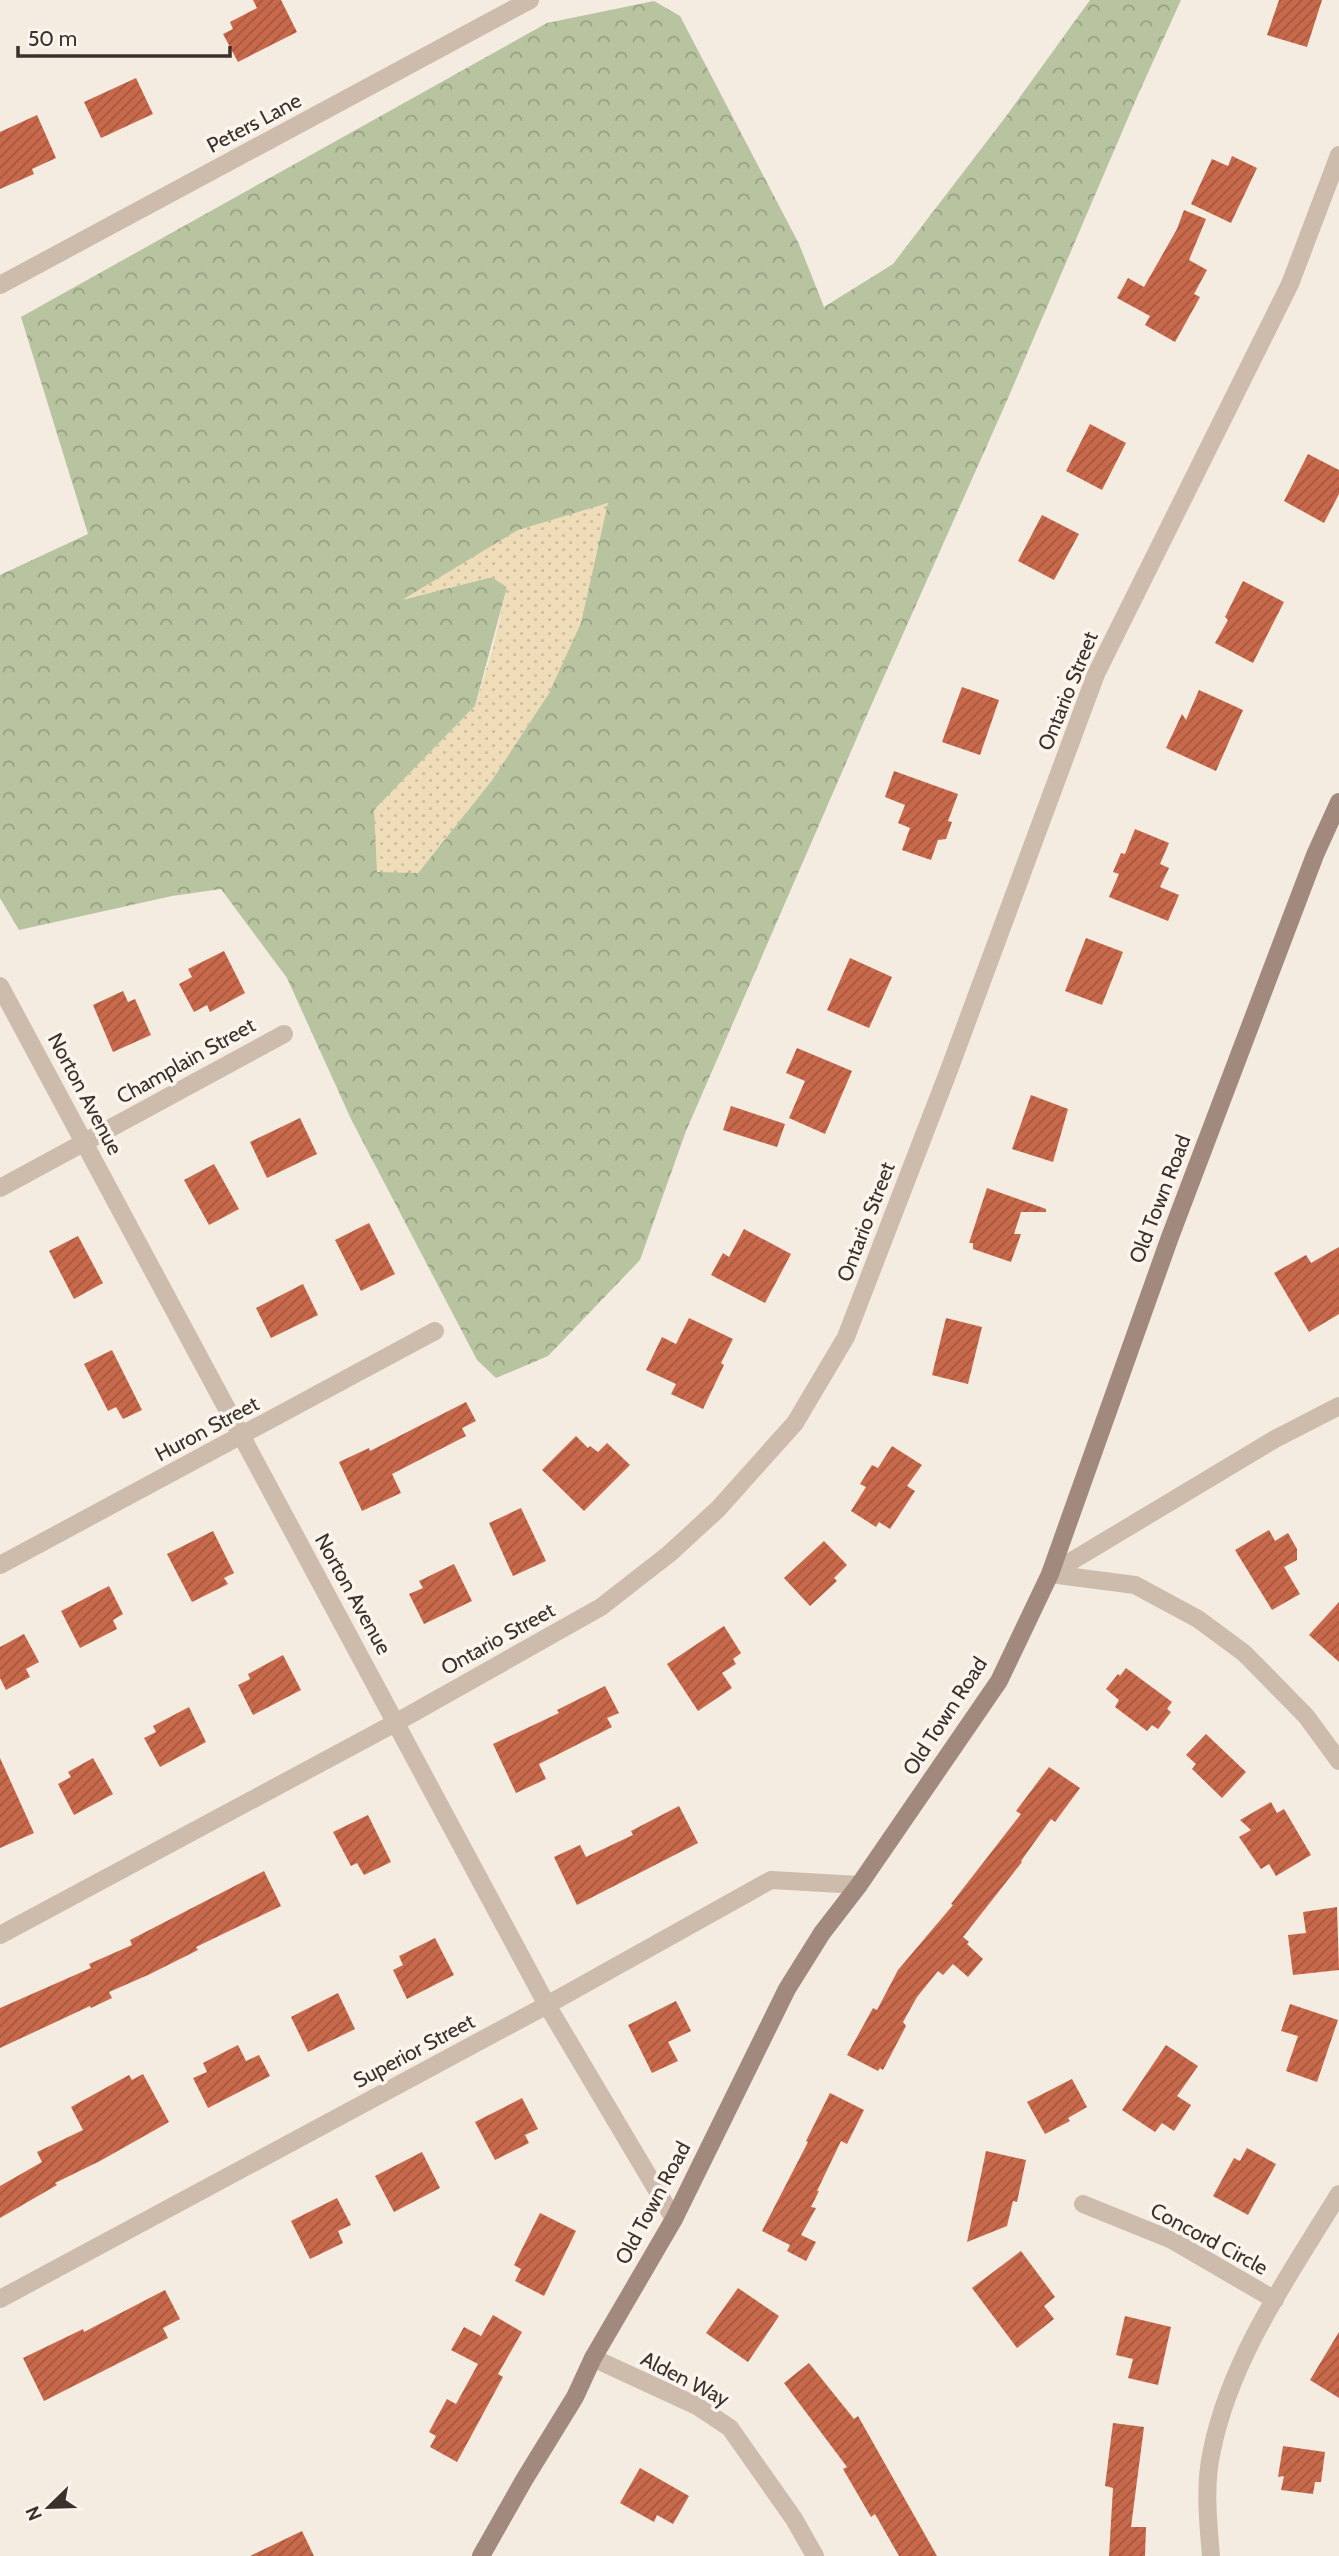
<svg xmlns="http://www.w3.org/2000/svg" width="1339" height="2556" viewBox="0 0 1339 2556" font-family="Cabin,sans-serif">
<defs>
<pattern id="forest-crowns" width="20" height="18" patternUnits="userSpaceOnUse" patternTransform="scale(1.75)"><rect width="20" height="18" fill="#b8c4a0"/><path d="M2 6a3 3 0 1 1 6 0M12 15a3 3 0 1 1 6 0" fill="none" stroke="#97a083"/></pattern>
<pattern id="sand-dots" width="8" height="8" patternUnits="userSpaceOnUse" patternTransform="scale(1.75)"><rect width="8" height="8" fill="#efdcb8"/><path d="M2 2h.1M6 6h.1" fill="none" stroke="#cebd9e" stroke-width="1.8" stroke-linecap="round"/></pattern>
<pattern id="building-hatch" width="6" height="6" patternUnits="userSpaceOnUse" patternTransform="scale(1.75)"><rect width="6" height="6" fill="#c8694b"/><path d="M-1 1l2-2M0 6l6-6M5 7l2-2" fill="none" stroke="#a4573f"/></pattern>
</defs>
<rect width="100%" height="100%" fill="#f4ebe1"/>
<!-- forest -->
<path fill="url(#forest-crowns)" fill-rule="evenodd" d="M1090,0h91l-44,97 -132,308 -143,321 -176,405 -46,129 -92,96 -52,22 -19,-18 -126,-241 -64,-141 -66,-89 -49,7 -153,34 -19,-32v-323l88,-41 -67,-217 526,-294 107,-22 26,15 119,228 25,63 69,-43 114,-149zM607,503l-58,190 -57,87 -74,93 -44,-63 101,-104 32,-119 -15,-10 -87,22z"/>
<!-- sand -->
<path fill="url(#sand-dots)" d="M608,503l-27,120 -32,70 -57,87 -74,93 -41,-1 -3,-62 101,-104 18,-58 14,-61 -16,-10 -89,23 116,-70z"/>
<!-- building -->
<path fill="url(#building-hatch)" d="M253,0h28l16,32 -59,30 -15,-28 10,-5 -3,-7 27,-14z
M1279,0h43l-15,47 -40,-12z
M136,78l17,36 -52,24 -17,-36z
M37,115l19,43 -24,11 2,5 -34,15v-57z
M1232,156l25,12 -26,55 -40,-19 21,-45 16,7z
M1184,210l22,9 -17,41 18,10 -13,24 6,3 -25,45 -30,-17 5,-9 -33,-18 11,-20 16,9 33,-58z
M1090,424l36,19 -24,47 -36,-19z
M1308,454l31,16v24l-15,29 -40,-22z
M1042,515l37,19 -25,46 -36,-19z
M1243,581l41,21 -31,61 -38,-20 13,-23 -3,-3z
M962,687l37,13 -19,55 -38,-13z
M1199,690l44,20 -27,61 -50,-23 16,-34 4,6z
M894,771l64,23 -10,27 4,1 -6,17 -8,1 -7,20 -29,-10 8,-22 -12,-5 7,-18 -20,-8z
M1135,829l34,14 -9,21 9,4 -9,19 19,8 -11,26 -59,-24 10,-23 -6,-2 8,-19 4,1z
M1086,938l37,14 -21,53 -37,-14z
M224,951l21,42 -35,19 -3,-7 -13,7 -15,-28 13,-7 -4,-8z
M850,958l42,19 -23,51 -42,-18z
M123,991l5,11 7,-3 16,36 -38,17 -20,-47z
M797,1048l55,23 -27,63 -36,-16 16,-37 -19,-8z
M1031,1095l37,14 -15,53 -41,-13z
M731,1106l54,18 -8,23 -54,-17z
M300,1118l17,36 -50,24 -17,-36z
M214,1164l25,45 -30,16 -25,-45z
M987,1188l59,21v3h-25l-7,22h7l-10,28 -38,-13v-6h-4z
M369,1223l26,51 -34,17 -26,-51z
M744,1229l47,25 -26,49 -54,-28 12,-22 6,4z
M78,1236l25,47 -29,16 -25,-48z
M1339,1247v67l-30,18 -35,-59 32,-18 5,8z
M303,1284l15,31 -47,23 -15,-30z
M689,1318l44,21 -12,24 3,2 -21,44 -32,-15 5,-10 -30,-14 16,-33 14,7z
M946,1318l36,9 -14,57 -36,-9z
M112,1350l30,60 -19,9 -7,-12 -8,4 -24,-47z
M466,1402l10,19 -14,7 4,8 -74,38 9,19 -39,18 -23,-49 30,-14 1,3z
M576,1436l12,12 2,-2 8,6 9,-9 23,22 -46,46 -42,-41z
M892,1446l30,19 -15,21 8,5 -25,38 -11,-7 -3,5 -25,-16 15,-24 -6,-3 12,-19 6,3z
M521,1508l25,53 -33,15 -24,-53z
M1269,1530l6,11 13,-8 9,16v11l-13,7 16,27 -28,16 -37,-60z
M213,1531l21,42 -10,5 4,6 -36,18 -25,-48z
M824,1541l23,24 -13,13 3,3 -27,25 -26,-28z
M454,1564l18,37 -48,23 -15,-30 14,-6 -4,-7z
M109,1586l14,28 -10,6 4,9 -37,19 -19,-37z
M1339,1602v60l-30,-27z
M724,1626l17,27 -8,6 3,5 -14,9 10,15 -34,23 -31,-47z
M24,1634l15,28 -13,7 4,8 -24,13 -6,-12v-31z
M283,1655l18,35 -48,25 -15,-30 12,-6 -2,-5z
M1126,1668l46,34 -5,7 4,3 -13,17 -6,-4 -5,6 -32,-24 4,-7 -13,-11 12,-15 2,2z
M605,1686l14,27 -12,5 5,9 -73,37 7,15 -30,14 -23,-49 66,-31 -2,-3z
M189,1707l17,35 -46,25 -16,-29 12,-6 -3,-6z
M1206,1734l40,38 -24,26 -30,-29 4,-5 -10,-9z
M0,1758l34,75 -34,15z
M93,1758l20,36 -39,21 -16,-31 13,-7 -3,-5z
M1049,1767l31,21 -25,34 -4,-3 -30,42 1,1 -59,75 6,5 -2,2 16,15 -15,18 -15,-13 -10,11 -5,-4 -21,26 -14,25 3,4 -23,44 -3,-2 -2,3 -31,-16 26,-47 4,2 21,-40 55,-65 -2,-1 70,-90 -5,-3z
M1271,1802l6,11 7,-4 27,46 -35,21 -7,-12 -8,5 -22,-32 12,-7 -11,-10z
M679,1806l19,37 -121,62 -23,-48 26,-12 6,12 47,-22 -2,-4z
M368,1815l23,47 -27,13 -7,-12 -6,3 -18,-34z
M264,1871l17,35 -85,41 2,3 -50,25 -39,17 3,6 -21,10 -1,-2 -90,42v-40l91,-40 -2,-4 43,-19 -2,-5z
M1337,1907l2,63 -46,5 -5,-40 18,-2 -3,-21z
M435,1938l19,37 -47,24 -14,-29 10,-5 -4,-9z
M338,1993l17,36 -47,23 -17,-35z
M676,2001l15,30 -23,11 10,19 -26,12 -24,-48z
M1290,2004l48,16 -21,62 -31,-11 12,-35 -17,-5z
M238,2045l8,16 13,-6 11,21 -62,32 -15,-30 14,-6 -4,-9z
M1166,2045l32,21 -21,30 14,9 -17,26 -12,-8 -7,9 -33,-22z
M143,2074l26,48 -69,39 -45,22 2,2 -57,33v-32l42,-24 -5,-10 46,-22 -12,-23 58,-32 3,5z
M1072,2079l15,28 -19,11 2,3 -25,13 -18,-32z
M830,2093l34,17 -17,34 -6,-3 -24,50h2l-8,16 5,1 -15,27 15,7 -10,19 -19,-10 3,-6 -28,-14 46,-89 -2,-1z
M522,2098l16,31 -13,6 4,8 -34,17 -20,-38z
M1247,2148l29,16 -28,51 -35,-19 21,-38 6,3z
M986,2151l40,9 -9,42 -4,-1 -6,25 -40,16z
M422,2152l18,36 -46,24 -19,-36z
M337,2198l14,27 -13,6 5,12 -33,16 -19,-38z
M540,2213l36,18 -32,65 -29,-15 6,-12 -7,-4z
M1021,2251l34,46 -11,9 10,13 -37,29 -45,-60z
M738,2288l41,28 -31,46 -42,-29z
M165,2290l15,29 -17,9 5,10 -124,63 -21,-43 60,-29 1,3z
M493,2315l29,17 -24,42 5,3 -46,85 -27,-15 6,-11 -7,-4 18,-33 9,5 22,-40 -27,-14 13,-23 17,9z
M1125,2316l46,11 -13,58 -30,-7 5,-19 -17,-4z
M1339,2332v66l-29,-18z
M809,2363l45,56 4,-3 79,140h-38l-24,-42 -4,3 -28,-48 4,-2 -63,-84z
M1113,2423l31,4 -13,100h15l-1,29h-36l4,-68 -8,-2z
M1283,2446l42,6 -4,30h-6l-2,12 -32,-4 3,-14 -6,1z
M640,2468l49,28 -16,28 -16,-9 -3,7 -34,-19z
M302,2531l12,25h-64z"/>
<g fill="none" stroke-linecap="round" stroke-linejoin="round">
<!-- minor -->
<path stroke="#cdbbac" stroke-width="18" d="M0,285l530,-285
M0,986l547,1019 127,214
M0,1188l284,-154
M0,1565l435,-234
M0,1935l397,-213 204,-115 68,-53 49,-45 77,-86 51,-86 103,-267 147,-396 194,-390 49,-129
M1083,2204l89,36 103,60
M0,2299l547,-294 224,-125 88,5
M593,2358l104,48 33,22 64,91 21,37
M1211,2556c-3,-35 -7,-71 1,-106 19,-93 78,-176 127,-256"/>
<!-- tertiary -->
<path stroke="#cdbbac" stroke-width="18" d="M1050,1574l85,11 63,34 46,34 62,63 33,45
M1050,1574l225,-135 64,-33"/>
<!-- secondary -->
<path stroke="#a18a7d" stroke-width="18" d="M481,2556l43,-76 51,-83 18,-39 81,-139 113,-230 35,-56 37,-48 140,-204 51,-107 120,-337 145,-382 24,-53"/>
</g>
<g text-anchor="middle" stroke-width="7" stroke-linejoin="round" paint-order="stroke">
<!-- street labels -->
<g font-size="21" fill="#3b302b" stroke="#fbf5ee">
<text transform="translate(254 123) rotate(-28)" y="7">Peters Lane</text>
<text transform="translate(1068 691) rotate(-68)" y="7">Ontario Street</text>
<text transform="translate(186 1061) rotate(-29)" y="7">Champlain Street</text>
<text transform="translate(85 1094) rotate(62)" y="7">Norton Avenue</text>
<text transform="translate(1160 1199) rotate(-69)" y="7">Old Town Road</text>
<text transform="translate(866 1222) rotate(-69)" y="7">Ontario Street</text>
<text transform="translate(207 1429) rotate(-28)" y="7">Huron Street</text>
<text transform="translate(353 1594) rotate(61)" y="7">Norton Avenue</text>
<text transform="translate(498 1639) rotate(-29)" y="7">Ontario Street</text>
<text transform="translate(945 1716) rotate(-57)" y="7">Old Town Road</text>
<text transform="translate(414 2051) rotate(-28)" y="7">Superior Street</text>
<text transform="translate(653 2203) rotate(-62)" y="7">Old Town Road</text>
<text transform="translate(1209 2239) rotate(28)" y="7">Concord Circle</text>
<text transform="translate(685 2379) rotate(27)" y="7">Alden Way</text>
</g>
</g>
<!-- north arrow -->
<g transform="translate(49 2507) rotate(247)" stroke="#fbf5ee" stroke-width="5" paint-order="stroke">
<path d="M0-5L12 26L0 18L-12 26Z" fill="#3b302b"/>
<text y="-10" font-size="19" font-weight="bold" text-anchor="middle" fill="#3b302b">N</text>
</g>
<!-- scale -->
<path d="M18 46v10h212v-10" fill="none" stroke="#3b302b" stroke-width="3.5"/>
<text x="28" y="46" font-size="21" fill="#3b302b" stroke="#fbf5ee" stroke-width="5" paint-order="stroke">50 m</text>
</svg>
